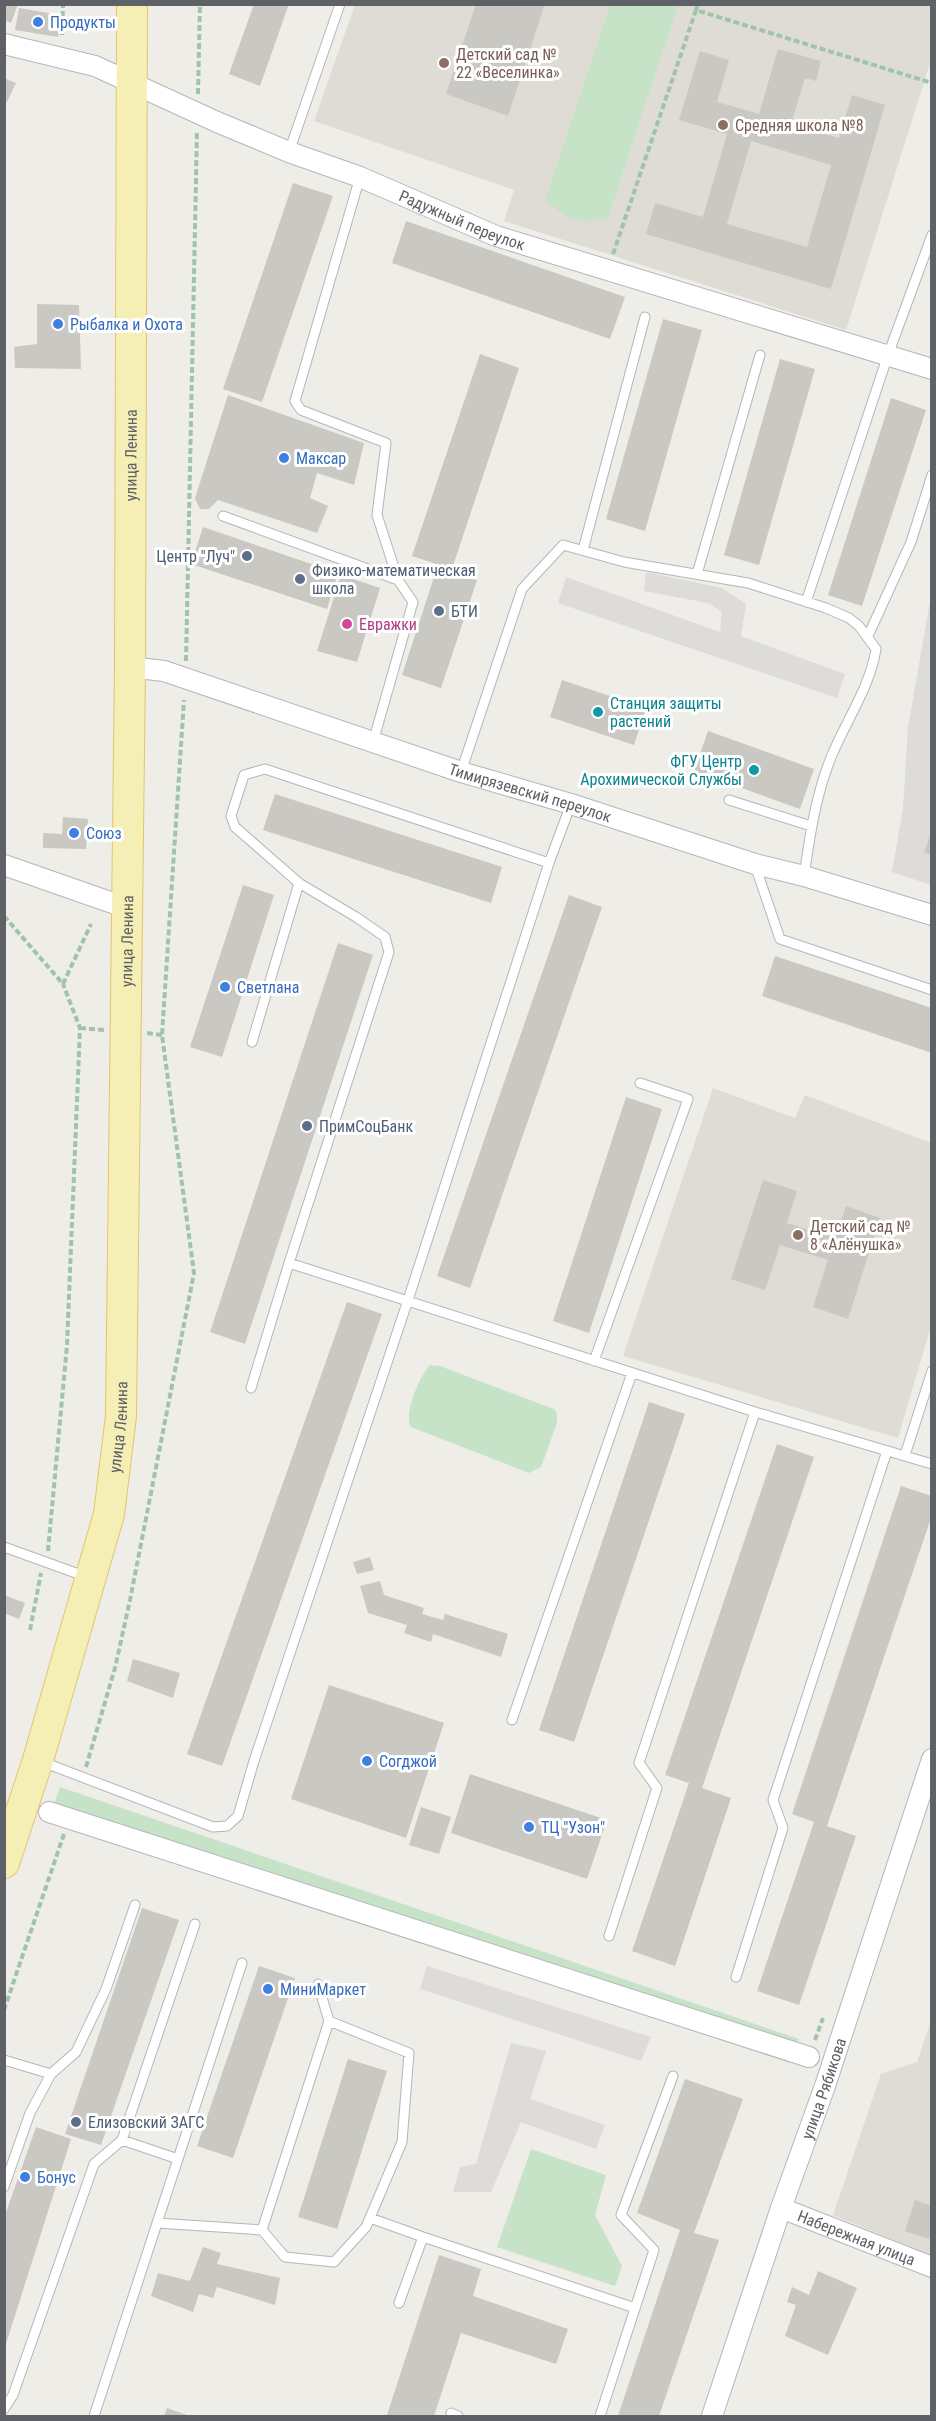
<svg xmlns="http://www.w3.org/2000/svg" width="936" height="2421" viewBox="0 0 936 2421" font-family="'Roboto Condensed',sans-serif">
<rect width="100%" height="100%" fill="#eeede7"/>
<!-- industrial -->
<path fill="#dddcd9" d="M646,572l76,16 24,16 -5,32 104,38 -8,24 -279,-95 8,-26 154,55 2,-20 -14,-9 -64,-12z
M931,596v289l-39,-13 11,-63 5,-82z
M427,1966l224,71 -10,24 -221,-72z
M511,2043l35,8 -16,48 75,26 -9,24 -75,-27 -30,70h-38l7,-25 16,-3z"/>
<!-- education -->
<path fill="#dedcd5" d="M355,5h576v55l-85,270 -342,-109 10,-31 -200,-69z
M713,1088l82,30 10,-23 126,48v183l-33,112 -275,-82z
M931,2021v234l-98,-40 48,-141 36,-12z"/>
<!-- green -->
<path fill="#c6e3c8" d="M610,5h68l-70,213c-30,7 -40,2 -63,-18z
M430,1365l10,1 114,43 3,4v10l-16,44 -12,6 -118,-46c-8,-12 9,-52 19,-62z
M60,1787l739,252 -9,24 -741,-244z
M531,2149l75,26 -11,40 27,51 -7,20 -118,-39z"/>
<!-- building -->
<path fill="#cac8c3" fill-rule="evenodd" d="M4,4h14l-7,19 -7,-3z
M254,4h35l-29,82 -31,-12z
M476,4h69l-37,112 -62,-22z
M19,8l42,7 -3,22 -43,-7z
M778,49l43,12 -5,20 -11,-3 -14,46 48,14 13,-43 33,10 -54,184 -185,-55 9,-31 48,14 24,-83 -48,-14 21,-69 29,9 -12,42 42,12zM751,141l80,24 -24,82 -80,-23z
M4,78l12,5 -12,25z
M293,183l40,13 -71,206 -39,-13z
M406,221l219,76 -15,42 -218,-76z
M37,304l42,1 2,64 -66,-1 -1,-21 23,-3z
M663,319l39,11 -57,201 -39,-12z
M480,354l39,14 -67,201 -40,-13z
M780,359l35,10 -56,196 -35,-10z
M228,395l136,48 -10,42 -37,-12 -7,25 18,8 -11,27 -99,-33 -9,9h-9l-5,-11z
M891,398l35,12 -64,196 -34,-11z
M203,527l135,46 -11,36 -136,-45z
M437,568l40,12 -36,108 -39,-13z
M341,575l39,13 -23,74 -40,-11z
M562,680l84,28 -12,37 -84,-28z
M708,731l106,38 -14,40 -106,-38z
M275,794l227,73 -11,36 -228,-73z
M63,817l25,2 -2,30 -43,-1v-15l19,1z
M931,832h1v23l-8,-2z
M243,885l31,10 -52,162 -32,-10z
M569,895l33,12 -132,381 -33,-12z
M338,943l35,12 -128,389 -35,-12z
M775,956l157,52v45l-170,-57z
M626,1097l36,12 -73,224 -36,-12z
M763,1180l34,11 -10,32 48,15 11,-32 34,12 -32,101 -35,-12 15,-47 -48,-15 -15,45 -34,-11z
M347,1302l35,12 -160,452 -35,-12z
M649,1402l36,12 -111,328 -35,-12z
M777,1444l37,13 -112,331 29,10 -56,168 -43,-15 57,-168 -24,-8z
M901,1486l31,10v19l-105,311 29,10 -57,169 -42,-14 57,-169 -22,-8z
M370,1557l4,13 -17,4 -4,-12z
M380,1581l4,14 40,13 -2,6 21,6 2,-6 63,20 -7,23 -68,-23 -2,8 -27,-9 3,-8 -39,-12 -8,-27z
M4,1595l21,8 -6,16 -15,-6z
M133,1659l47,14 -7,25 -46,-17z
M329,1685l115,38 -38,115 -115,-39z
M470,1774l137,46 -20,59 -136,-46z
M421,1807l30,10 -12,37 -30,-9z
M142,1908l37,12 -78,225 -36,-11z
M259,1966l36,12 -62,180 -36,-12z
M348,2059l39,12 -50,158 -39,-12z
M685,2079l58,20 -49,134 25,7 -60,176h-41l62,-186 -43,-17z
M36,2127l35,12 -66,208 -1,-129z
M915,2200l17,6v34l-27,-9z
M203,2247l18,6 -4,11 63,14 -5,27 -58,-18 -4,11 -14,-4 -6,18 -42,-16 7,-23 32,8z
M439,2255l42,14 -8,27 95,33 -12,35 -95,-31 -27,83h-42l-5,-1z
M818,2271l39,17 -29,67 -43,-19 11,-31 -9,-3 5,-15 17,8z
M167,2408l23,8h-26z"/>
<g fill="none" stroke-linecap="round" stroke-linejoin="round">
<!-- lane casing -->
<g stroke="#b4b6ba" stroke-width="11">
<path id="lane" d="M289,152l51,-148
M360,177l-65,224 6,9 85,33 -9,72 21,65
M223,516l175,64 15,22 -40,140
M583,550l62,-233
M697,574l63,-219
M806,602l82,-247 44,-120
M868,636l43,-94 21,-67
M461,772l61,-183 41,-44 61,17 124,21 78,25 23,10 10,8 17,23c-6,38 -29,70 -44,106 -16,38 -22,80 -28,121
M729,800l82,26
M549,863l-284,-94 -21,6 -13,41 4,11 64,56 57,34 29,20 4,15 -100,311 466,149 177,52
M755,865l25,74 152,51
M252,1042l47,-159
M594,1361l94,-262 -48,-16
M251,1388l38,-125
M905,1455l27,-84
M4,1547l83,30
M512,1720l120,-347
M40,1761l173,66 14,-1 11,-10 16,-55 154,-461 141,-437 22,-59
M609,1936l48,-148 -18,-25 116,-351
M736,1977l47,-149 -10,-28 114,-349
M4,2060l47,14 25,-22 30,-63 29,-84
M122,2140l56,19
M4,2187l26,-74 21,-39
M370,2218l53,19
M157,2223l105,7 67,-209 -11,-37
M262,2230l23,27 49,5 32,-35 36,-85 7,-89 -80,-32
M399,2303l24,-66 212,71
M4,2409l9,-14 81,-231 28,-24 73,-216
M451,2413l7,3
M94,2416l148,-453
M600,2416l54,-166 -33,-35 52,-139"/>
</g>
<!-- street casing -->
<g stroke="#b4b6ba" stroke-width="22">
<g id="street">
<path id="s1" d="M4,44l91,22 122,56 72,30 71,25 136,59 436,133"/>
<path id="s2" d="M130,667l34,4 297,101 110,32 184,60 49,12 128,39"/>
<path d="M4,865l123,43"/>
<path d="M49,1812l760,245"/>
<path id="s3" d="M781,2208l151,59"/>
<path id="s4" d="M712,2416l69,-208 44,-122 107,-327"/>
</g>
</g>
<!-- primary casing -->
<g stroke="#e1c66d" stroke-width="32">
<g id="primary">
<path id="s5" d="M4,1863l34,-103 71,-246 12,-98 9,-749 2,-663"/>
</g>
</g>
<!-- path -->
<path stroke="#a0c3ac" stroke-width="4" stroke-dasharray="6 3" stroke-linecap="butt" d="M696,10l2,-6
M62,35l1,-31
M198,94l2,-90
M613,254l83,-244 236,73
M186,661l11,-530
M4,916l59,68 28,-60
M80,1028l24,2
M147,1033l15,2
M48,1551l19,-206 13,-317 -17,-44
M30,1630l11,-57
M86,1767l29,-99 15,-68 64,-327 -32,-238 22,-335
M4,2010l60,-176
M815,2040l8,-22"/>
<!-- lane -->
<use href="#lane" stroke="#fff" stroke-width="9"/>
<!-- street -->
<use href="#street" stroke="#fff" stroke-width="20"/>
<!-- primary -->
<use href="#primary" stroke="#f5eeb5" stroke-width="30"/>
</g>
<!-- markers -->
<g fill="#3f7fe0" stroke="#fff" stroke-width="2">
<circle cx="38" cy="22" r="6"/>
<circle cx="58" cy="324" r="6"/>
<circle cx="284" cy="458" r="6"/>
<circle cx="74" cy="833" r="6"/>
<circle cx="225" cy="987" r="6"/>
<circle cx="367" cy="1761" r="6"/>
<circle cx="529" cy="1827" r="6"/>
<circle cx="268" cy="1989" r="6"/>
<circle cx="25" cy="2177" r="6"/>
</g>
<g fill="#8d6e63" stroke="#fff" stroke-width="2">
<circle cx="444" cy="63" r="6"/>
<circle cx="723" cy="125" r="6"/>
<circle cx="798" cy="1235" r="6"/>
</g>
<g fill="#5c6f8a" stroke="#fff" stroke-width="2">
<circle cx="247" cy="556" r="6"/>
<circle cx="300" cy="579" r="6"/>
<circle cx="439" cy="611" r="6"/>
<circle cx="307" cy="1126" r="6"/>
<circle cx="76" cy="2122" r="6"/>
</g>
<circle fill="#d1479c" stroke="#fff" stroke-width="2" cx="347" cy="624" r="6"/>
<g fill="#0f9aa8" stroke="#fff" stroke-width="2">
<circle cx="598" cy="712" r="6"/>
<circle cx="754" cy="770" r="6"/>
</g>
<g text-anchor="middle" stroke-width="6" stroke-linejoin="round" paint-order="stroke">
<!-- shop labels -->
<g font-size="16" fill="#366cbe" stroke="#fff" text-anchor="start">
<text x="50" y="28">Продукты</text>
<text x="70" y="330">Рыбалка и Охота</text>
<text x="296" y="464">Максар</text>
<text x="86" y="839">Союз</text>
<text x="237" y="993">Светлана</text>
<text x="379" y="1767">Согджой</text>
<text x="541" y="1833">ТЦ "Узон"</text>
<text x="280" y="1995">МиниМаркет</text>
<text x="37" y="2183">Бонус</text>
</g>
<!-- education labels -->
<g font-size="16" fill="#785e54" stroke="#fff" text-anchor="start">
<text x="456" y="60">Детский сад №<tspan x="456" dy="18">22 «Веселинка»</tspan></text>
<text x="735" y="131">Средняя школа №8</text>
<text x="810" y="1232">Детский сад №<tspan x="810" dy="18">8 «Алёнушка»</tspan></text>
</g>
<!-- street labels -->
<g font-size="16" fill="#5e6165" stroke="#fff">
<text dy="6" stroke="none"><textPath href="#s1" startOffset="492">Радужный переулок</textPath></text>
<text dy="6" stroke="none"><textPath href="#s5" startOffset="1424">улица Ленина</textPath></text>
<text dy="6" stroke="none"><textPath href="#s2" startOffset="420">Тимирязевский переулок</textPath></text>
<text dy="6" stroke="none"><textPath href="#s5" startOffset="938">улица Ленина</textPath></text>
<text dy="6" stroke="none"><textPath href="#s5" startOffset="452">улица Ленина</textPath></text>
<text dy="6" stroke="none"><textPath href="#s4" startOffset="346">улица Рябикова</textPath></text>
<text dy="6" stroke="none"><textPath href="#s3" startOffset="81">Набережная улица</textPath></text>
</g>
<!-- service labels -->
<g font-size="16" fill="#4e5e75" stroke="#fff" text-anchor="start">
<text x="235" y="562" text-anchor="end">Центр "Луч"</text>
<text x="312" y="576">Физико-математическая<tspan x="312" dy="18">школа</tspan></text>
<text x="451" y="617">БТИ</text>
<text x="319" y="1132">ПримСоцБанк</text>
<text x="88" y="2128">Елизовский ЗАГС</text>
</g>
<!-- hotel labels -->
<g font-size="16" fill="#b23c85" stroke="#fff" text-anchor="start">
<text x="359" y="630">Евражки</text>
</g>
<!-- culture labels -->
<g font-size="16" fill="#0d838f" stroke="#fff" text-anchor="start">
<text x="610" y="709">Станция защиты<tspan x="610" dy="18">растений</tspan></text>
<text x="742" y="767" text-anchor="end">ФГУ Центр<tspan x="742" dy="18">Арохимической Службы</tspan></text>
</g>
</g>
<!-- border -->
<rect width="936" height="2421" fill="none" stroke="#5e6165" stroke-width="12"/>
</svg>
